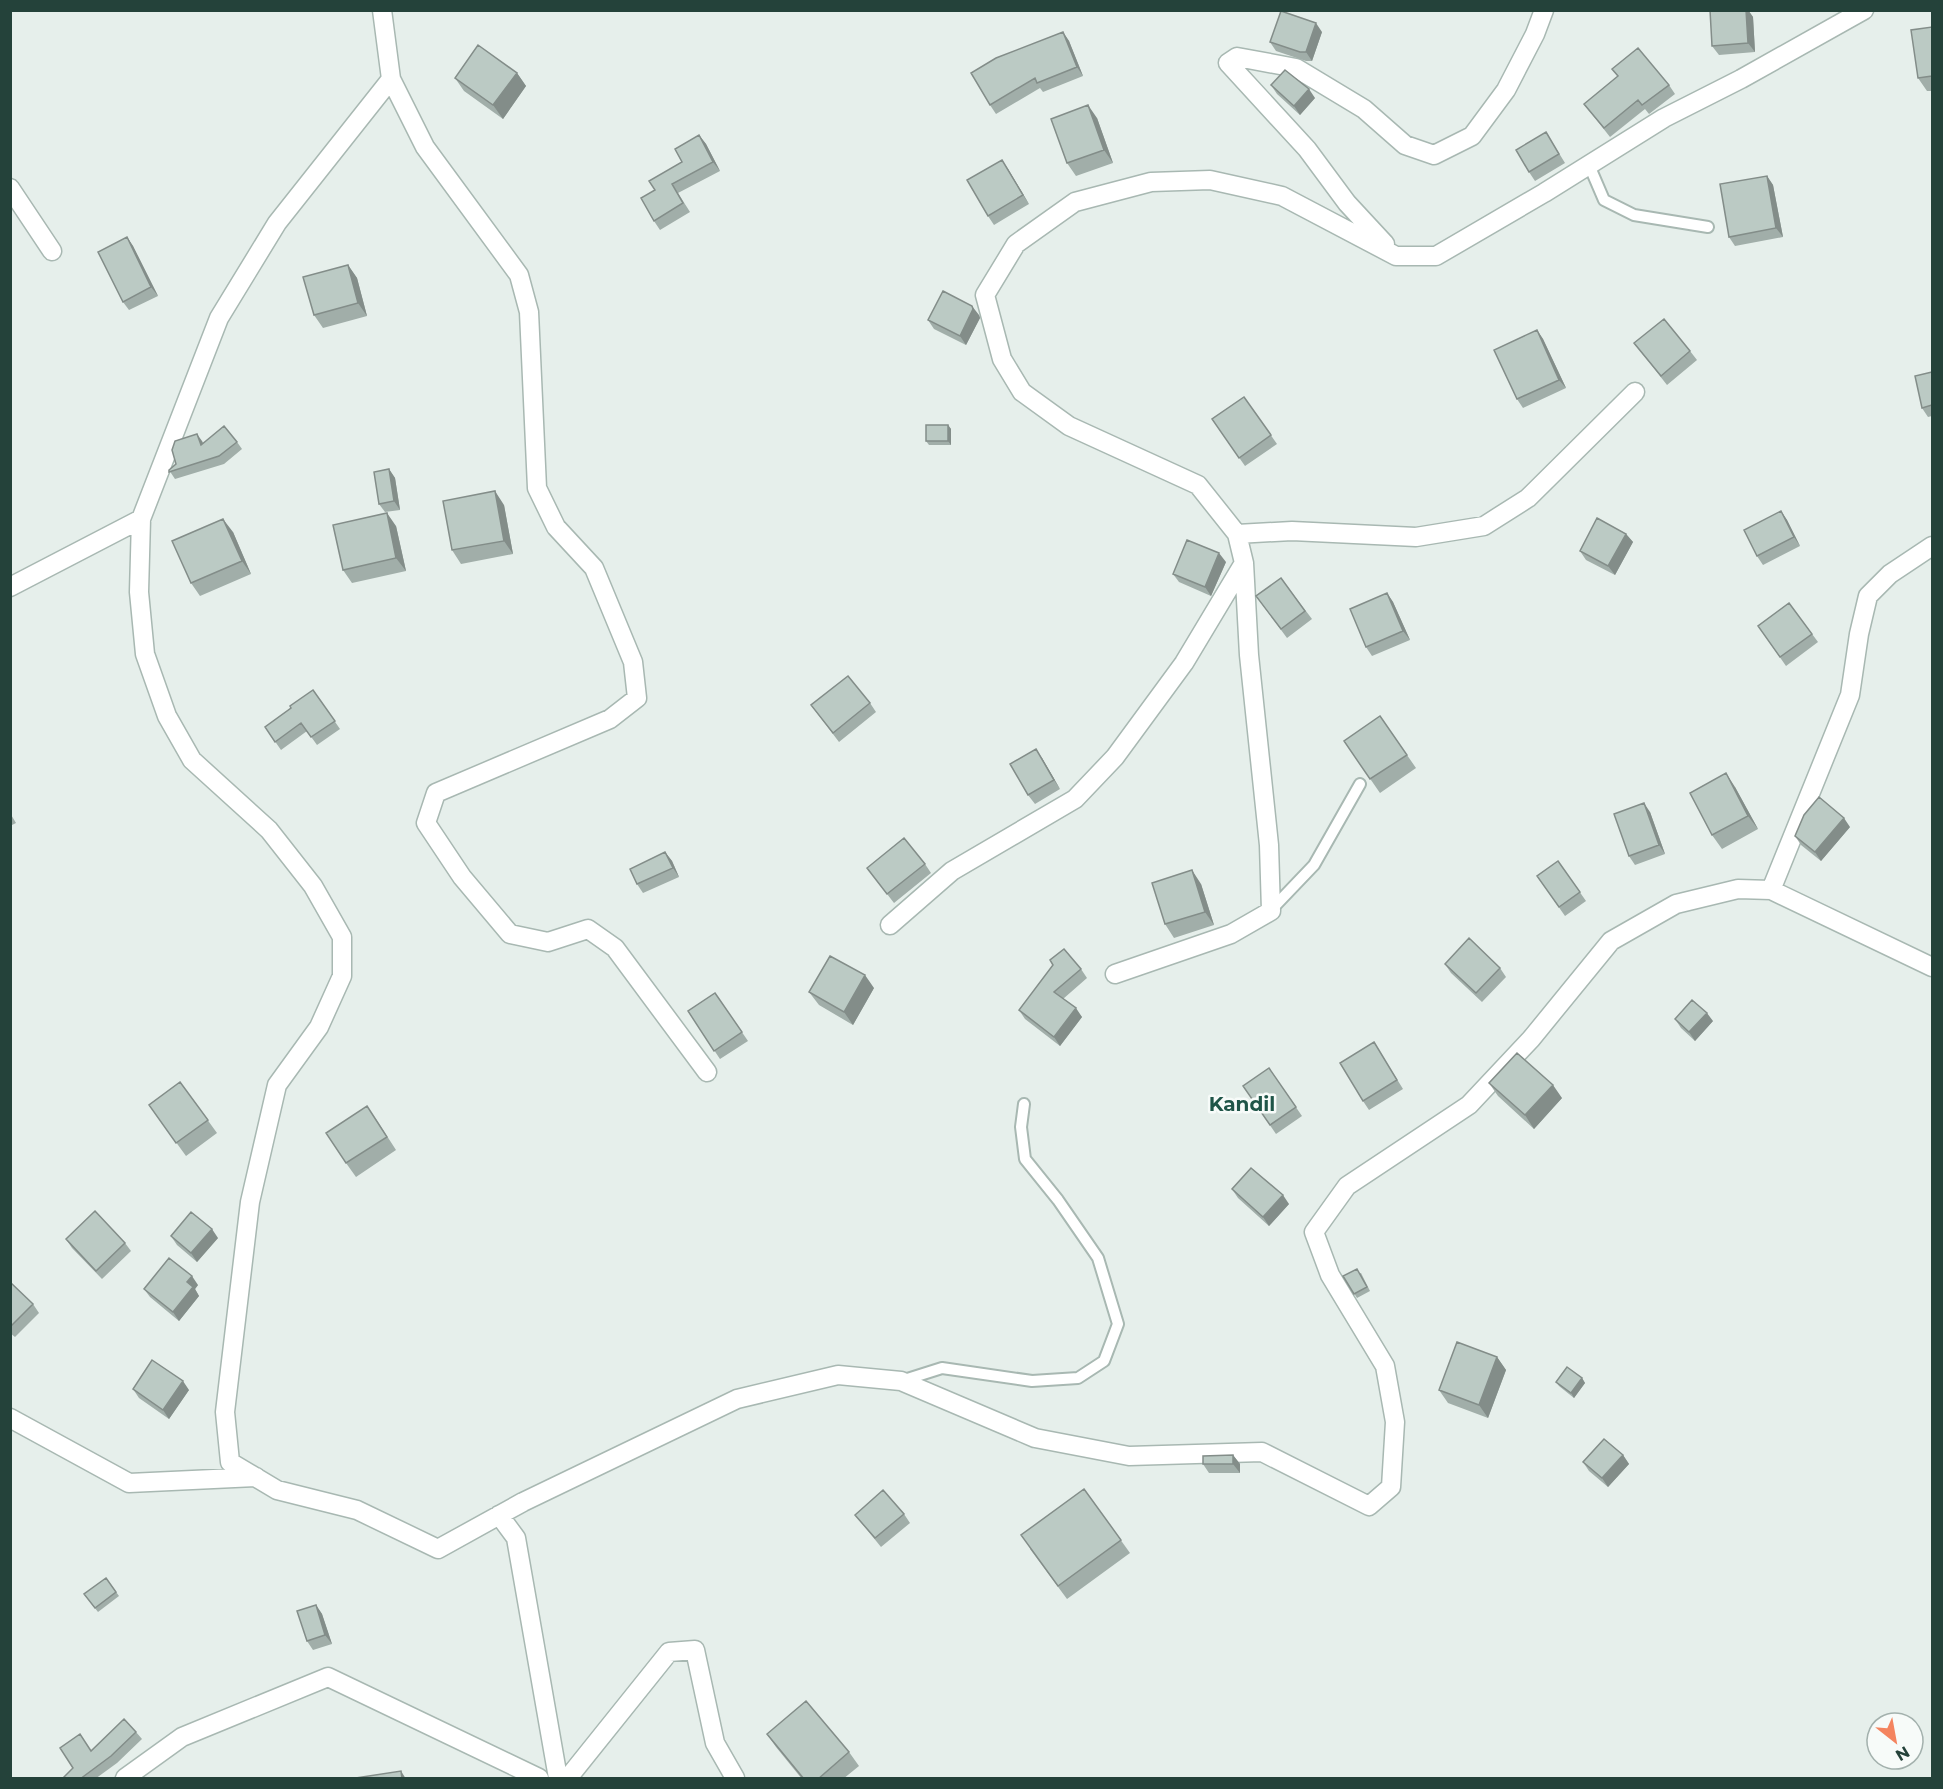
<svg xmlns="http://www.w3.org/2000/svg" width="1943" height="1789" viewBox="0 0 1943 1789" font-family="Montserrat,sans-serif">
<rect width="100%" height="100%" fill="#e6efeb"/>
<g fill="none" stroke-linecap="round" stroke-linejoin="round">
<!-- service casing -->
<g stroke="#a8b8b2" stroke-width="14">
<path id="service" d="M1589,165l15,35 30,15 74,12
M1271,910l43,-45 46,-81
M901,1381l41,-13 90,13 46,-3 26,-17 14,-37 -20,-66 -40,-58 -33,-41 -4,-32 3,-23"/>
</g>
<!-- minor casing -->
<g stroke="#a8b8b2" stroke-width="21">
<path id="minor" d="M382,10l9,69 -114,144 -58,95 -78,201 -2,73 6,62 22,62 25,44 77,70 44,56 29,51v39l-23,51 -42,58 -27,117 -25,210 5,50 47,28 80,20 81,39 85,-47 214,-103 101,-24 63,6 134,57 94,18 133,-4 107,54 22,-19 4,-65 -10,-56 -55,-91 -16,-43 33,-46 122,-81 62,-66 80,-98 65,-37 62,-15 33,1 161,77
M391,79l34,68 94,128 10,37 8,176 19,39 38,41 39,94 4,36 -27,21 -174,74 -10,30 36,54 48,57 38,8 40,-13 27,19 92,124
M10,188l42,63
M1385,244l-38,-41 -40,-54 -79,-86 9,-6 59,11 68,41 41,36 29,10 38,-19 34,-46 29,-56 9,-24
M1237,534l55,-3 124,6 68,-11 44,-28 107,-106
M10,587l131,-68
M1771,890l79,-195 9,-61 9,-38 22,-22 42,-28
M890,925l62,-54 123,-72 40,-42 69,-94 60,-100
M1115,974l116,-40 40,-23 -2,-66 -20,-190 -5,-92 -7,-29 -39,-49 -129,-59 -47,-34 -20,-33 -17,-64 31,-51 59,-42 76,-20 59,-2 72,16 114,60h40l108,-63 120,-75 77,-39 123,-69
M10,1418l119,65 127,-6
M499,1515l17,23 42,240
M125,1778l57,-41 146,-60 211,101
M568,1778l101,-126 26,-2 20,93 20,35"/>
</g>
<!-- service -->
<use href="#service" stroke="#fff" stroke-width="10"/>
<!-- minor -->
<use href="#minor" stroke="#fff" stroke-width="18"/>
</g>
<!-- wall -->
<path fill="#a1aea9" d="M1710,10h38l5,7 2,35 -36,3 -7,-9z
M1932,27v64h-5l-9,-13z
M1063,32l6,9 14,35 -40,16 -3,-4 -44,26 -6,-9z
M1322,32l-10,29h-6l-30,-10 -6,-9z
M1612,69l57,16 6,9 -26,20 -4,-5 -35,28 -26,-33 34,-28z
M517,73l9,13 -23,33 -39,-28 -9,-13z
M1271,85l44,13 -15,17 -23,-21z
M1097,118l16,45 -37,13 -9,-13z
M1546,132l19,31 -30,18 -6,-9z
M699,135l7,9 14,27 -42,22 12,19 -30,18 -6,-9 1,-31 27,-28z
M1008,169l21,35 -35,21 -6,-9z
M1767,176l6,9 10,52 -48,9 -6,-9z
M127,237l6,9 25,50 -29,14 -6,-8z
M348,265l9,13 10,38 -44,12 -9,-13z
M979,315l1,3 -14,27 -32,-16 -6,-9z
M1537,330l6,9 23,49 -43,20 -6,-9z
M1634,343l56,8 7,9 -30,25z
M1932,372v44l-4,1 -6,-9z
M1244,397l33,47 -32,22 -33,-47z
M948,425l3,4v16h-22l-3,-4z
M202,441l1,2 34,-1 5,7 -18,15 -49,15 -6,-9z
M389,469l6,9 5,32 -15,2 -6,-8z
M504,505l9,49 -52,10 -9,-14z
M1781,511l6,9 13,26 -37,19 -6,-9z
M396,526l10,45 -54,12 -9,-13z
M233,532l18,42 -51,22 -9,-13z
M1626,534l7,8 -18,33 -29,-15 -6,-9z
M1226,562l-15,34 -32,-14 -6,-8z
M1281,578l31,41 -25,19 -31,-42z
M1387,593l6,9 17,38 -38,16 -6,-9z
M1789,603l29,39 -32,24 -28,-40z
M313,690l27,39 -23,16 -10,-14 -26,19 -16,-23 26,-19z
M870,703l6,9 -37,30 -28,-37z
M1380,716l36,52 -36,25 -36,-52z
M1042,758l18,31 -25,15 -7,-9z
M1735,787l23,42 -36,20 -10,-14z
M1650,812l15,42 -30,11 -6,-9z
M10,813l6,10 -6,3z
M1850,827l-29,34 -20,-16 -6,-9z
M665,852l7,9 7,16 -36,16 -6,-9z
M1558,861l28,40 -21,15 -28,-40z
M925,864l6,9 -37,30 -27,-35z
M1201,884l13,41 -40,13 -9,-14z
M1050,960l31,9 6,9 -24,21 19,18 -22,29 -35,-27 -6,-9 34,-45z
M1445,964l55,4 6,9 -24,25 -31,-29z
M874,988l-21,37 -34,-20 -10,-13z
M715,993l33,48 -28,18 -32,-48z
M1675,1019l38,2 -18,20 -14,-13z
M1374,1042l29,47 -34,21 -6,-9z
M1269,1068l33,48 -26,18 -33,-48z
M180,1082l37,51 -31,23 -37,-51z
M1489,1083l73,15 -28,31 -36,-33z
M376,1119l20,31 -40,27 -10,-14z
M1232,1189l57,15 -20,22 -31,-28z
M171,1236l47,2 -21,24 -20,-17z
M66,1239l59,4 6,8 -29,28 -30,-31z
M1361,1273l9,18 -13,7 -14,-22z
M10,1282l23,22 6,9 -24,24 -5,-4z
M198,1285l-3,4 4,7 -20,25 -29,-24 -6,-8z
M1497,1357l9,13 -18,48 -40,-15 -9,-13z
M1582,1378l3,5 -11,15 -15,-12 -3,-4z
M133,1389l56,1 -20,29 -30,-21z
M1233,1455l7,9v9h-31l-6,-9z
M1623,1455l6,9 -21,23 -19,-16 -6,-9z
M1084,1489l46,64 -63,46 -37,-50z
M904,1514l6,9 -29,24 -26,-32z
M106,1578l13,18 -21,16 -14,-18z
M316,1605l6,9 10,30 -19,6 -6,-9z
M136,1732l6,7 -25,24 -22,16h-33l29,-28z
M767,1734l82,18 10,14 -16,13h-41l-26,-32z"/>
<!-- shaded-wall -->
<path fill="#838d89" d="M1746,10h2l5,7 2,35 -7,-9z
M1316,23l6,9 -10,29 -6,-9z
M1063,32l6,9 14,35 -6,-9z
M517,73l9,13 -23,33 -10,-14z
M1309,89l6,9 -15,17 -6,-9z
M1088,105l9,13 16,45 -9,-13z
M699,135l7,9 14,27 -7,-9z
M1002,160l6,9 21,35 -6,-9z
M1767,176l6,9 10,52 -7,-9z
M127,237l6,9 25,50 -7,-9z
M348,265l9,13 10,38 -9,-13z
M972,306l7,9 1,3 -14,27 -6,-9z
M1537,330l6,9 23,49 -7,-8z
M948,425l3,4v16l-3,-4z
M197,434l5,7 4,12 -5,-8z
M389,469l6,9 5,32 -6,-9z
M495,491l9,14 9,49 -9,-13z
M1781,511l6,9 13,26 -6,-9z
M387,513l9,13 10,45 -10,-13z
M223,519l10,13 18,42 -9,-13z
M1626,534l7,8 -18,33 -7,-9z
M1219,553l7,9 -15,34 -6,-9z
M1387,593l6,9 17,38 -7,-9z
M1036,749l6,9 18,31 -6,-9z
M1726,773l9,14 23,42 -10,-13z
M1644,803l6,9 15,42 -6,-9z
M1844,818l6,9 -29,34 -6,-9z
M665,852l7,9 7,16 -6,-9z
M1192,870l9,14 13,41 -9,-13z
M865,975l9,13 -21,37 -9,-13z
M1076,1008l6,9 -22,29 -6,-9z
M1707,1013l6,8 -18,20 -6,-9z
M1553,1085l9,13 -28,31 -9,-14z
M1283,1195l6,9 -20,22 -6,-9z
M212,1229l6,9 -21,24 -6,-9z
M192,1276l6,9 -3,4 4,7 -20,25 -6,-9 14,-30z
M1497,1357l9,13 -18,48 -9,-13z
M1582,1378l3,5 -11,15 -3,-5z
M183,1381l6,9 -20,29 -6,-9z
M1233,1455l7,9v9l-7,-9z
M1623,1455l6,9 -21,23 -6,-9z
M316,1605l6,9 10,30 -7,-9z
M401,1771l5,8h-4z"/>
<!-- building -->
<path fill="#bbcac4" stroke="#838d89" stroke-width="1.5" d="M1710,10h36l2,33 -36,3z
M1281,11l35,12 -10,29h-6l-30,-10z
M1932,27v49l-14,2 -7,-48z
M1063,32l14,35 -40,16 -2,-5 -45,27 -19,-32 25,-15z
M478,45l39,28 -24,32 -38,-27z
M1638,48l31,37 -27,20 -4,-5 -34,28 -20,-24 34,-28 -6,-7z
M1285,70l24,19 -15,17 -23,-21z
M1088,105l16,45 -37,13 -16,-44z
M1546,132l13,22 -30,18 -13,-22z
M699,135l14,27 -41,22 11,19 -29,18 -13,-23 14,-8 -6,-9 33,-19 -7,-13z
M1002,160l21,35 -35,21 -21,-36z
M1767,176l9,52 -47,9 -9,-53z
M127,237l24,50 -28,15 -25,-50z
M348,265l10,38 -44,12 -11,-38z
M943,291l29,15 1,3 -13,27 -32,-16z
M1664,319l26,32 -29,25 -27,-33z
M1537,330l22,50 -42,19 -23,-49z
M1932,372v33l-10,3 -7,-32z
M1244,397l27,38 -32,23 -27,-39z
M926,425h22v16h-22z
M224,426l13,16 -18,14 -50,16v-2l7,-6 -4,-14 3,-9 22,-7 4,11z
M389,469l5,32 -15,3 -5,-32z
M495,491l9,50 -52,9 -9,-49z
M1781,511l13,26 -37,19 -13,-26z
M387,513l9,45 -53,12 -10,-45z
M1597,518l29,16 -18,32 -28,-15z
M223,519l19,42 -51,22 -19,-42z
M1187,540l32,13 -14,34 -32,-13z
M1281,578l24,33 -24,18 -25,-33z
M1387,593l16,38 -37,16 -16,-38z
M1789,603l23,31 -32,23 -22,-31z
M848,676l22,27 -37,30 -22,-28z
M313,690l22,31 -24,16 -10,-14 -26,19 -10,-15 26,-19 -1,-2z
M1380,716l27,39 -37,24 -26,-38z
M1036,749l18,31 -26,15 -18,-31z
M1726,773l22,43 -36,19 -22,-42z
M1819,797l25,21 -29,34 -20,-16 9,-21z
M1644,803l15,42 -30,11 -15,-42z
M904,838l21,26 -38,30 -20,-26z
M665,852l8,16 -36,16 -7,-15z
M1558,861l22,31 -21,15 -22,-31z
M1192,870l13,42 -40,12 -13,-41z
M1469,938l31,30 -24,25 -31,-29z
M1064,949l17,20 -27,23 22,16 -22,29 -35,-27 34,-45 -3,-5z
M830,956l35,19 -21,37 -35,-20z
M715,993l27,39 -28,19 -26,-40z
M1692,1000l15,13 -18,19 -14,-13z
M1374,1042l23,38 -34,21 -23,-38z
M1517,1053l36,32 -28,30 -36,-32z
M1269,1068l27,39 -26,18 -27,-39z
M180,1082l28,38 -32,23 -27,-38z
M367,1106l20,31 -41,26 -20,-30z
M1251,1168l32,27 -20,22 -31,-28z
M95,1211l30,32 -29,28 -30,-32z
M191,1212l21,17 -21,24 -20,-17z
M169,1258l23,18 -5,6 6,5 -20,25 -29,-23z
M1357,1269l10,18 -13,7 -11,-18z
M10,1282l23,22 -23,23z
M1457,1342l40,15 -18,48 -40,-15z
M152,1360l31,21 -20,29 -30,-21z
M1567,1367l15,11 -11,15 -15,-11z
M1604,1439l19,16 -21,23 -19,-16z
M1233,1455v9h-30v-8z
M1084,1489l37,51 -63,46 -37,-51z
M883,1490l21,24 -29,24 -20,-23z
M106,1578l10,14 -21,16 -11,-14z
M316,1605l9,30 -18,6 -10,-30z
M806,1701l43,51 -31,27h-14l-37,-45z
M124,1719l12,13 -25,24 -31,23h-18l11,-11 -13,-20 20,-14 11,17z
M401,1771l1,8h-53z"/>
<g text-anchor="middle" stroke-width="5" stroke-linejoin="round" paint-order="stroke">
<!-- neighbourhood labels -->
<g font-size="20" font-weight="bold" fill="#1f5548" stroke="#f7fbf9">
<text x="1242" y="1111">Kandil</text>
</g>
</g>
<!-- border -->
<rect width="1943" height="1789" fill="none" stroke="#24423a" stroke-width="24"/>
<!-- north arrow -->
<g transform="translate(1895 1741) rotate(149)"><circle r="28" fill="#f7fbf9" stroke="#a3b1ad" stroke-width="1.5"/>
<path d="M0-4.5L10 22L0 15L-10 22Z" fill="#f4845f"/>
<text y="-9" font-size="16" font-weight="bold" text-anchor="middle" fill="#24423a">N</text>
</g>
</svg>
